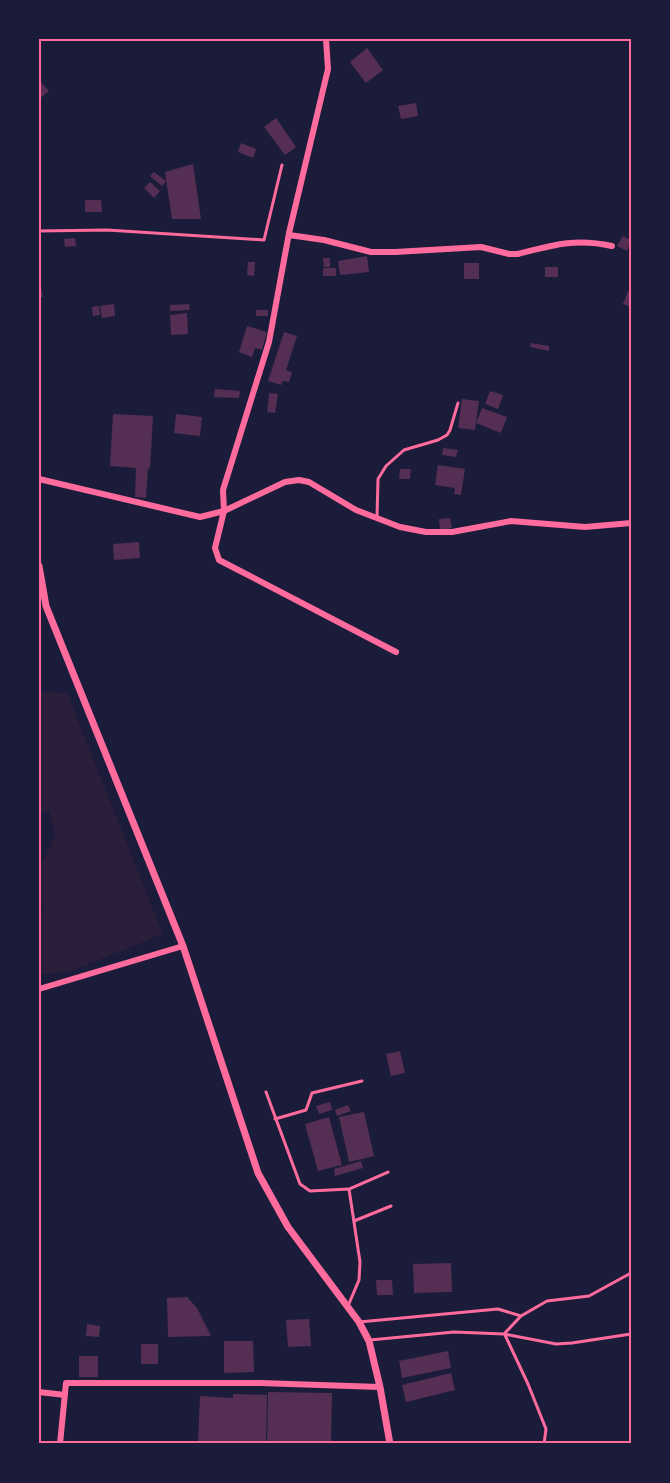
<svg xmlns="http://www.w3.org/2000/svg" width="670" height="1483" viewBox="0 0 670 1483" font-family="Poppins,sans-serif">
<rect width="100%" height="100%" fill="#1b1b3a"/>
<!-- green -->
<path fill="#2a1e3b" d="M39,692l28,1 96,241 -92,37 -32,4v-63l6,-5 -6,-6v-30l16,-36 -6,-24 -10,2z"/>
<!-- building -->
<path fill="#542f53" d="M367,48l16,22 -17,13 -16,-21z
M41,82l8,9 -10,8v-15z
M416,103l2,13 -17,3 -3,-13z
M276,118l20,29 -11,8 -21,-28z
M241,143l15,6 -3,9 -15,-6z
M193,164l8,55h-29l-7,-47z
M154,172l12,9 -4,5 -12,-10z
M150,182l10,9 -6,7 -10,-10z
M85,200h16l1,12h-17z
M623,236l8,4 -4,11 -10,-5z
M75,238l1,8 -11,1 -1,-8z
M367,256l2,16 -29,3 -2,-14z
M323,258h7v9h-6z
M248,262h7l-1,14 -7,-1z
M464,263h15v16h-15z
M545,267h13v10h-13z
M323,268h13v8h-13z
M39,276l4,21h-4z
M628,291l3,1v15l-8,-3z
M114,304l1,12 -13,2 -2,-12z
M189,304l1,6 -20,1v-6z
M99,306l1,9 -7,1 -1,-9z
M256,310h12v6h-12z
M187,313l1,21 -17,1 -1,-20z
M247,326l20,6 -5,18 -7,-2 -3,9 -13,-5z
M284,332l13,4 -11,34 6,2 -3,10 -6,-1 -2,4 -13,-4z
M531,343l18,3v5l-19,-4z
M215,389l25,2 -1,7 -25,-1z
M490,391l13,4 -5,14 -13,-5z
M269,393l9,1 -3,19 -8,-1z
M462,399l17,2 -4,29 -17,-2z
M482,408l25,9 -6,16 -25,-10z
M113,414l40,2 -3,53 -2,-1 -2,30 -11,-1 1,-29 -26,-2z
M176,414l26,3 -2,19 -26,-3z
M443,448l15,2 -2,7 -14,-2z
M438,465l27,4 -4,26 -7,-1 1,-6 -20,-3z
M400,469h11l-1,10h-11z
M450,518l2,10 -12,2 -1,-11z
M139,542l1,16 -26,2 -1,-16z
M400,1051l5,22 -14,3 -5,-22z
M330,1102l2,8 -13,4 -3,-8z
M348,1105l3,6 -14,5 -2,-6z
M364,1112l10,44 -25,6 -10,-45z
M329,1117l13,48 -24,6 -13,-47z
M361,1161l2,7 -28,8 -1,-7z
M451,1263l1,29 -38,1 -1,-29z
M376,1280h16l1,15h-16z
M187,1297l10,11 14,28 -43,1 -1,-39z
M309,1319l2,27 -23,1 -2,-27z
M87,1324l13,2 -1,11 -13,-1z
M224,1341h29l1,31 -30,1z
M141,1344h17v20h-17z
M448,1351l3,17 -49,10 -3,-17z
M79,1356h19v21h-19z
M451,1373l4,17 -49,12 -4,-17z
M268,1392l64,1 -1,51h-64z
M233,1394l34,1 -1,49 -68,-3 2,-45 33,2z"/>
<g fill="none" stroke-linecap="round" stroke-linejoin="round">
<!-- service -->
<path stroke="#ff6b9d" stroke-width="3" d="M39,231l68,-1 157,10 18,-75
M377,517l1,-38 8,-13 18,-16 34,-10 9,-5 3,-5 8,-27
M266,1092l34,92 10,7 39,-2 11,73 -1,18 -11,26
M275,1119l31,-9 6,-17 50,-12
M349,1189l39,-17
M354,1221l37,-15
M359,1322l139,-13 23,7
M504,1334l17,-18 26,-15 42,-5 42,-23
M505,1335l23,49 18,45 -2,15
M370,1340l84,-8 50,2 52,10 16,-1 59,-9"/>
<!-- minor -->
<path stroke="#ff6b9d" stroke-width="6" d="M289,235l35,5 47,12h24l86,-5 28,7h9c35,-9 57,-16 94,-8
M39,479l161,38 24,-6 -1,-21 46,-148 20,-109 39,-164 -2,-30
M396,652l-177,-92 -4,-12 9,-37 61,-29 14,-2 10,2 47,28 44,17 26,5h26l59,-11 74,6 46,-4
M39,989l144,-43
M39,1392l26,3
M60,1444l6,-61h194l120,4"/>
<!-- tertiary -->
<path stroke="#ff6b9d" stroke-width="7" d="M39,566l7,40 137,340 75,227 30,54 71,95 10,19 11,46 10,57"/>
</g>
<!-- border -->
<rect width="670" height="1483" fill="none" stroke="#1b1b3a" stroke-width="81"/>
<rect x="40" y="40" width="590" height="1402" fill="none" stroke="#ff6b9d" stroke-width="2"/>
</svg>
